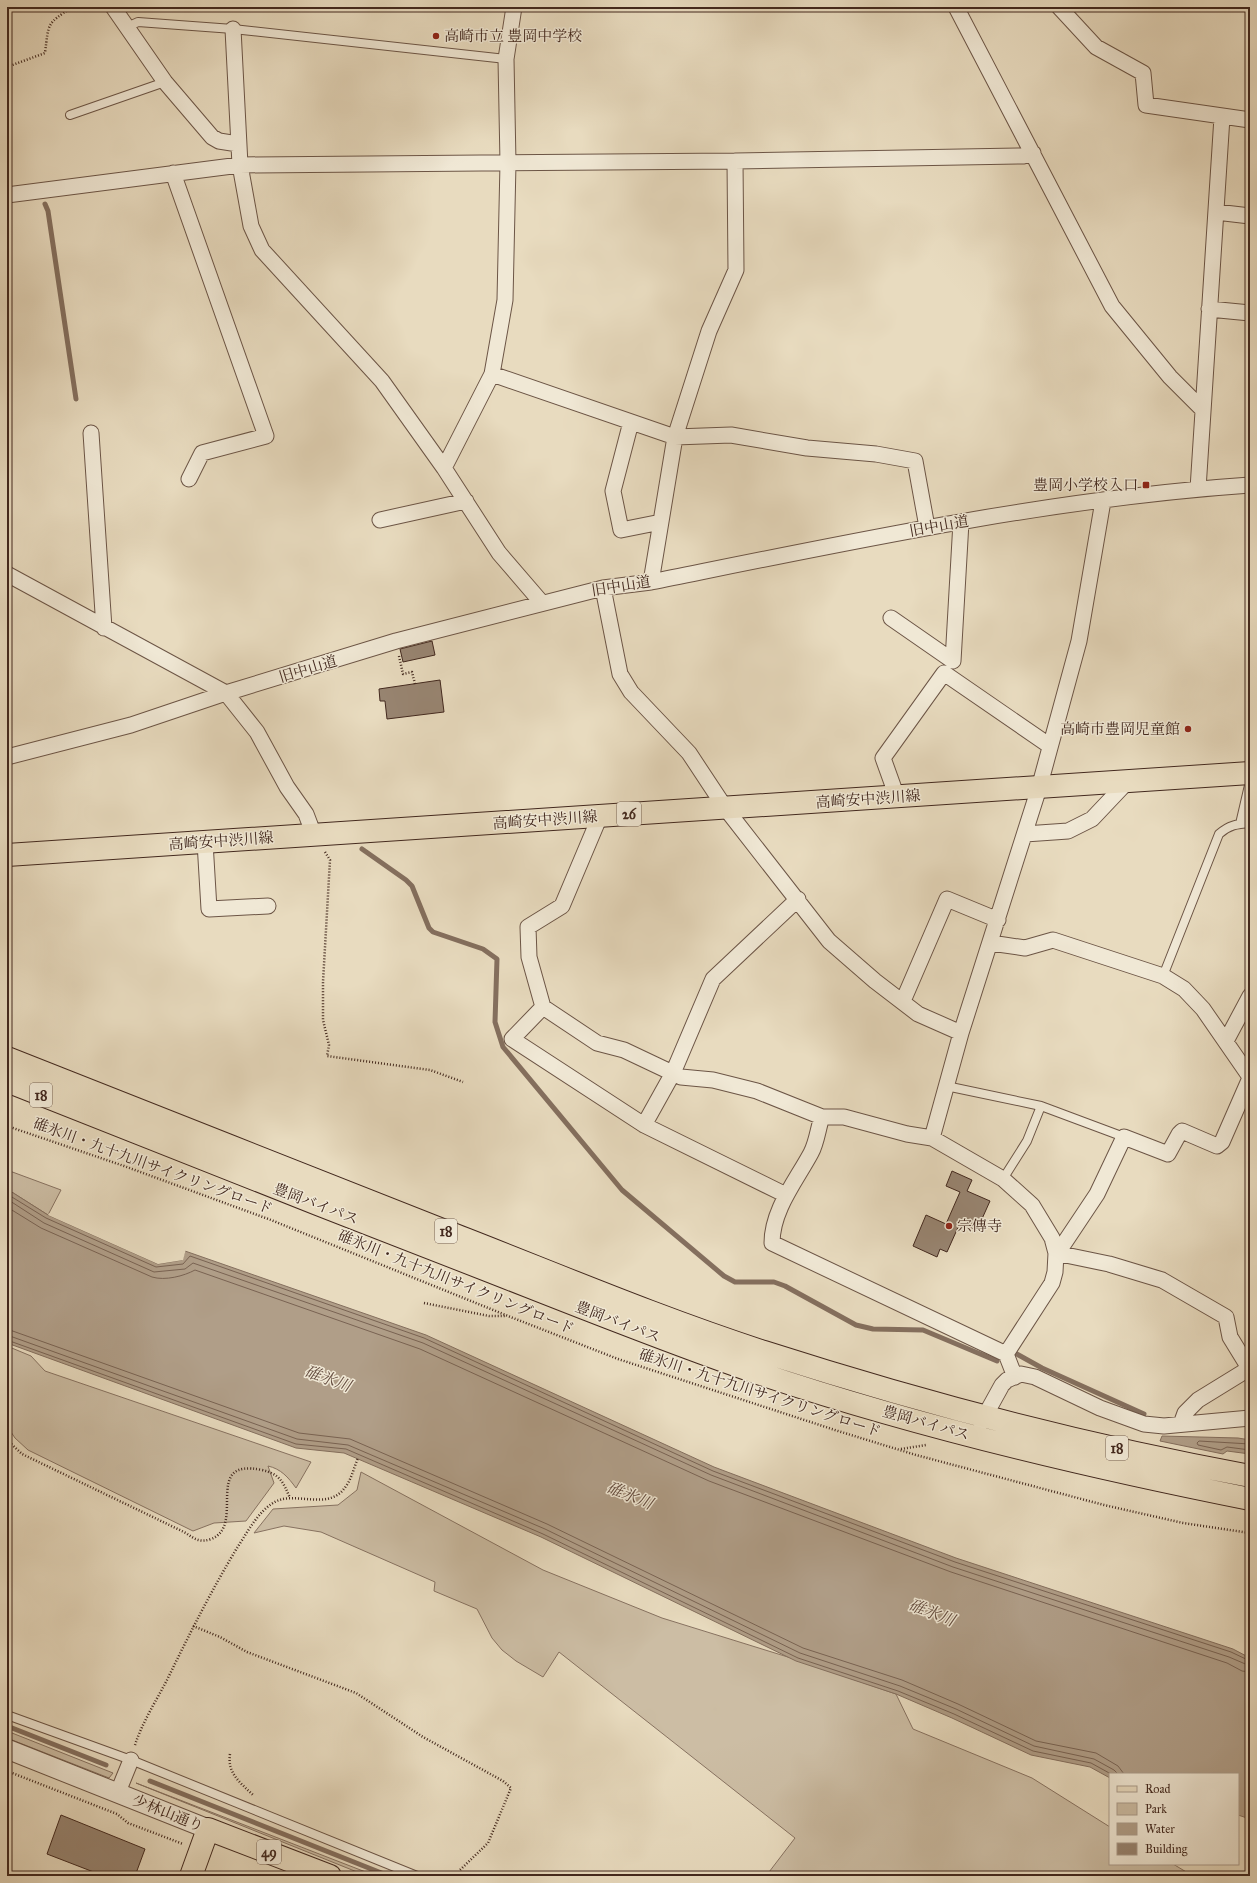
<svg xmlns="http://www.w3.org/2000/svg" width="1257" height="1883" viewBox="0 0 1257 1883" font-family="'IM FELL Great Primer','Noto Serif JP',serif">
<rect width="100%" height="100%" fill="#e8dbbf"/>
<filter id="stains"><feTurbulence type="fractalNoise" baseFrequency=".005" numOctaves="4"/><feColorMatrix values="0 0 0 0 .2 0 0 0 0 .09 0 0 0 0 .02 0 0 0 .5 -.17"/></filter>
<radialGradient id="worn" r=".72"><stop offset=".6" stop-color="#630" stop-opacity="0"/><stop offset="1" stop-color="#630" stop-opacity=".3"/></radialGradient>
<!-- green -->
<path fill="#ccbda4" stroke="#877261" d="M7,1170l54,20 -13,25 -41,-26z
M7,1346l24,10 14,15 266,91 -15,26c-8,-11 -15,-19 -28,-22l6,17 -28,38 -32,2 -21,8 -165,-81 -13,-12 -8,-12z
M361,1472l182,98 119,48 129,40 105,36 17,35 119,49 78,49v37h63l20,12h-427l29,-38 -236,-186 -16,25 -27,-16 -14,-11 -10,-12 -15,-29 -43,-18 1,-9 -114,-50 -37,-6 -30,7 19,-24 65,-4 19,-15z
M7,1731l106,42 -4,5 -102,-40z
M136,1783l240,93h-9z"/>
<!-- water -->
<path fill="#b09e88" stroke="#846f5e" d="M7,1189l41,26 110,49 24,-4 3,-9 241,84 288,132 242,91 277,91 17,9v161l-12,-4v-41h-128v4l-20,-11 -59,-12 -79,-37 -56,-24 -100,-33 -255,-124 -197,-84 -48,-5 -289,-105z
M1162,1436l76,2 12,2v14l-23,-3 -4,3 -63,-13z"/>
<!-- pier -->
<path fill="#e8dbbf" d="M49,1213l109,49 23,-3 2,-9 3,-1 -3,11 -25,4 -110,-49z"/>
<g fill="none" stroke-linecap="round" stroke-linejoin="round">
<!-- shore -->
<path stroke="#796353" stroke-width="1" d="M7,1194l39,24 110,49 27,-3 7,-8 234,82 289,133 242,91 276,90 19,9
M7,1199l37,24 110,49 31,-3 8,-6 230,80 288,132 242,92 276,90 21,9
M7,1207l34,21 111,49c13,4 32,-1 43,-7l225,79 289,132 242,91 276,91 15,8 8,1
M7,1329l292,104 51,6 197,85 256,124 99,32 56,24 78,37 60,12 22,13 6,8
M7,1335l290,104 51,6 197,84 255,124 100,33 56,23 78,37 60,13 20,11 4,4
M7,1340l289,104 50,5 197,85 255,124 100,33 56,23 79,37 58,12 20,11
M1250,1444l-51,-3 -2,2 1,2 23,5 6,-3 23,3"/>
<!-- stream -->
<path stroke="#846f5e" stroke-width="5" d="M45,204l3,7 28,188
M362,849l44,31 6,6 17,42 4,4 50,17 14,10 -2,63 8,25 119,143 102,86 11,6h39l11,4 71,39 17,4 50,1 74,31
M1015,1353l27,15 102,46
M7,1726l99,39
M150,1781l239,95"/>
</g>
<!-- building -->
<path fill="#988572" stroke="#42281e" d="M432,641l3,14 -32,7 -3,-13z
M440,680l4,32 -57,7 -2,-18h-5l-1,-12z
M952,1171l20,9 -5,11 23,10 -13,29 -17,-7 -13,29 -7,-3 -3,8 -24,-11 13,-31 20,9 14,-32 -14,-6z
M61,1815l84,34 -10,27h-31l-57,-22z"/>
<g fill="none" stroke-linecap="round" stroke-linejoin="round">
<!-- service casing -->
<g stroke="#6c5546" stroke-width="10">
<path id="service" d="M127,27l11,-5 95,7 273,30
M70,115l95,-33
M1240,824l10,-43
M1163,976l56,-142c10,-9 18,-10 31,-11
M946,1086l95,20 83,31
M1003,1179l24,-38 14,-35
M7,1715l124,45 286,116"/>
</g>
<!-- minor casing -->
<g stroke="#6c5546" stroke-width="17">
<path id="minor" d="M113,7l52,75 47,55 7,4 19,3
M956,7l156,299 58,71 32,32
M1059,7l37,40 47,26 3,32 104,15
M233,29l7,136 11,61 11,24 120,131 62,87 55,85 43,50
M173,173l93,263 -64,17 -13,26
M7,195l233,-30 495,-4 288,-5 10,-3
M1216,212l34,4
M1209,309l41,4
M492,374l183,63 56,-2 76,13 69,6 39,7 12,66
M631,422l-18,69 8,39 40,-8
M91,433l13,195
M444,468l48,-94 13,-74 3,-137 -2,-104 8,-52
M1198,489l24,-372
M380,520l86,-19
M7,574l219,119 31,39 30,55 19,27 8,21
M651,582l24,-145 34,-106 27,-61 -1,-109
M603,588l17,86 11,18 58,61 37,56 103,132 46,40 43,33 43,19
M891,618l62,43 8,-139
M7,757l124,-32 95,-32 170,-52 207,-53 48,-6c198,-40 397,-83 599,-97
M897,797l-14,-39 61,-85 106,73
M600,816l-38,90 -34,21 1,30 14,50 54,36 27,7 57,27 32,3 44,11 65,26h22l63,17 25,4 71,41 29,26 20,33 4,15 -1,19 -3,11 -46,71
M1025,834l43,-3 24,-12 35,-37
M205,842l4,67 59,-3
M991,943l34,5 28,-8 110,36 21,13 19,20 47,68
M903,1001l44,-102 51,21
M543,1007l-31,32 132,86 142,70
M1226,1041l24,-45
M822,1117c-4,11 -5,25 -11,36 -15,28 -39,57 -39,90l234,111 9,23
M644,1125l29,-52 40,-94 85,-80
M932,1138l29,-105 78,-245 40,-147 24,-140
M1056,1253l5,-5 36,-54 27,-57 44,17 11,-20 3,-3 35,15 5,-4 28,-64
M1056,1253l53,11 53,16 64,37 4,20 19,31
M981,1423l21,-38 5,-5 14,-6 14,3 65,31 44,16 20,2 86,-8
M1181,1424l4,-11 13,-13 52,-32
M118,1792l13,-32"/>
</g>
<!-- tertiary casing -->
<g stroke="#6c5546" stroke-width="21">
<path id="tertiary" d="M7,1749l201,80"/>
</g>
<!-- primary casing -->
<g stroke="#42281e" stroke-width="24">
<path id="primary" d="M7,855l1243,-82
M191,1876l17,-47 122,47"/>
</g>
<!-- trunk casing -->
<g stroke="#42281e" stroke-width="24">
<path id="trunk" d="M7,1058c149,59 299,118 448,177 103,40 204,83 309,117 159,51 322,94 486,124
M7,1081c162,65 323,128 485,191 89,35 176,70 266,101 160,54 326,93 492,126"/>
</g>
<!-- path -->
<path stroke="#42281e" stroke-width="2.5" stroke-dasharray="1 2" stroke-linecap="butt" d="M7,67l38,-14c4,-31 1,-28 27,-46
M399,656l4,18 9,-2 3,12
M325,852l5,8 -7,122v38l6,25 -2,11 103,14 33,12
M7,1126l117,40 147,54 237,96 110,43 220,72 78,24 188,50 79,18 67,10
M424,1303l65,13h16
M7,1440l15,14 164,79c8,6 15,10 25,6 36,-13 -10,-82 51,-69 18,4 21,12 28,28
M901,1449l25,-4
M193,1626l27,11 27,15 109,41 67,44 80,44 8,7 -23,55 -28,27 -3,6
M135,1745c7,-22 21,-44 32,-65 22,-45 44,-89 70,-132 10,-15 20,-35 36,-45 21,-14 56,10 73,-17 6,-8 8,-19 12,-28
M230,1754c-3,20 11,29 24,42
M7,1771l110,43 11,9 55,21"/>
<!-- service -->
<use href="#service" stroke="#f0e8d5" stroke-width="8"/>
<!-- minor -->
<use href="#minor" stroke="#f0e8d5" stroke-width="15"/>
<!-- tertiary -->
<use href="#tertiary" stroke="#f0e8d5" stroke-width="19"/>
<!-- primary -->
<use href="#primary" stroke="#e8dbbf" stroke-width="22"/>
<!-- trunk -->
<use href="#trunk" stroke="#e8dbbf" stroke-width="22"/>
</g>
<!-- markers -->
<g fill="#8f2418" stroke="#f0e8d5" stroke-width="1.5">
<circle cx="436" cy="36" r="4"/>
<rect x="1142" y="481" width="8" height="8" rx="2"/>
<circle cx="1188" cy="729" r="4"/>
<circle cx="949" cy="1226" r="4"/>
</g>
<g text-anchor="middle" stroke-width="3" stroke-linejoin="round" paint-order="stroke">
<!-- shield labels -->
<g fill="#f0e8d5" stroke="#766255" stroke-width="1">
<rect x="617" y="802" width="24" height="24" rx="3"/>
<rect x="30" y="1083" width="22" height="24" rx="3"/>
<rect x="435" y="1219" width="22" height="24" rx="3"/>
<rect x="1106" y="1436" width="22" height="24" rx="3"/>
<rect x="257" y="1840" width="24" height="24" rx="3"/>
</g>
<g font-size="14" font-weight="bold" fill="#42281e">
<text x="629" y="819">26</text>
<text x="41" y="1100">18</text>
<text x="446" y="1236">18</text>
<text x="1117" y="1453">18</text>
<text x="269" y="1857">49</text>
</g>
<!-- poi labels -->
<g font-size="15" fill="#42281e" stroke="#f0e8d5" text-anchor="start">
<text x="444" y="41">高崎市立 豊岡中学校</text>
<text x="1138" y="490" text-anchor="end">豊岡小学校入口</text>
<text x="1180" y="734" text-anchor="end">高崎市豊岡児童館</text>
<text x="957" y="1231">宗傳寺</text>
</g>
<!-- street labels -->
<g font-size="15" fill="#42281e" stroke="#f0e8d5">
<text transform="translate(939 526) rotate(-10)" y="5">旧中山道</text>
<text transform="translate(621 586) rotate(-9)" y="5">旧中山道</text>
<text transform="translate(308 669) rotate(-17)" y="5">旧中山道</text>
<text transform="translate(868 799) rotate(-4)" y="5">高崎安中渋川線</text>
<text transform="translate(545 820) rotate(-4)" y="5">高崎安中渋川線</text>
<text transform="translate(221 841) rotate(-4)" y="5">高崎安中渋川線</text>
<text transform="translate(153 1166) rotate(20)" y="5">碓氷川・九十九川サイクリングロード</text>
<text transform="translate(316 1204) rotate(21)" y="5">豊岡バイパス</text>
<text transform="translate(456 1282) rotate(22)" y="5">碓氷川・九十九川サイクリングロード</text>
<text transform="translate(618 1322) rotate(21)" y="5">豊岡バイパス</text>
<text transform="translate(760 1393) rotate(18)" y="5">碓氷川・九十九川サイクリングロード</text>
<text transform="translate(926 1423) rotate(16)" y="5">豊岡バイパス</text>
<text transform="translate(168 1813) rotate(22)" y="5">少林山通り</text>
</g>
<!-- water labels -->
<g font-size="16" font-style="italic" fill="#634b3e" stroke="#f0e8d5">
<text transform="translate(328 1378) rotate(20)" y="6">碓氷川</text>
<text transform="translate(630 1495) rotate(22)" y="6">碓氷川</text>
<text transform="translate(932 1612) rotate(21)" y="6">碓氷川</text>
</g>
</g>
<!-- margin -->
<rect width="1257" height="1883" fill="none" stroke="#e8dbbf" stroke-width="24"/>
<rect x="8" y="8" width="1241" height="1867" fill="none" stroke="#42281e" stroke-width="2"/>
<rect x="12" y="12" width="1233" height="1859" fill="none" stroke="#42281e"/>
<!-- legend -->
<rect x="1109" y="1773" width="130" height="92" fill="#f0e8d5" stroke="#aa9b8c"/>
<rect x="1117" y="1786" width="20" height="6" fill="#e8dbbf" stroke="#aa9b8c"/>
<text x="1145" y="1793" font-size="12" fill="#42281e">Road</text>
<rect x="1117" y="1803" width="20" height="12" fill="#ccbda4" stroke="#aa9b8c"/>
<text x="1145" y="1813" font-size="12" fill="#42281e">Park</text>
<rect x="1117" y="1823" width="20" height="12" fill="#b09e88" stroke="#aa9b8c"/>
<text x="1145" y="1833" font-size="12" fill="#42281e">Water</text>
<rect x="1117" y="1843" width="20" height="12" fill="#988572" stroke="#aa9b8c"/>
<text x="1145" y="1853" font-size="12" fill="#42281e">Building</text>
<rect width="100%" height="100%" filter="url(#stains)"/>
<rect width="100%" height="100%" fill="url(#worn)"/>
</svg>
